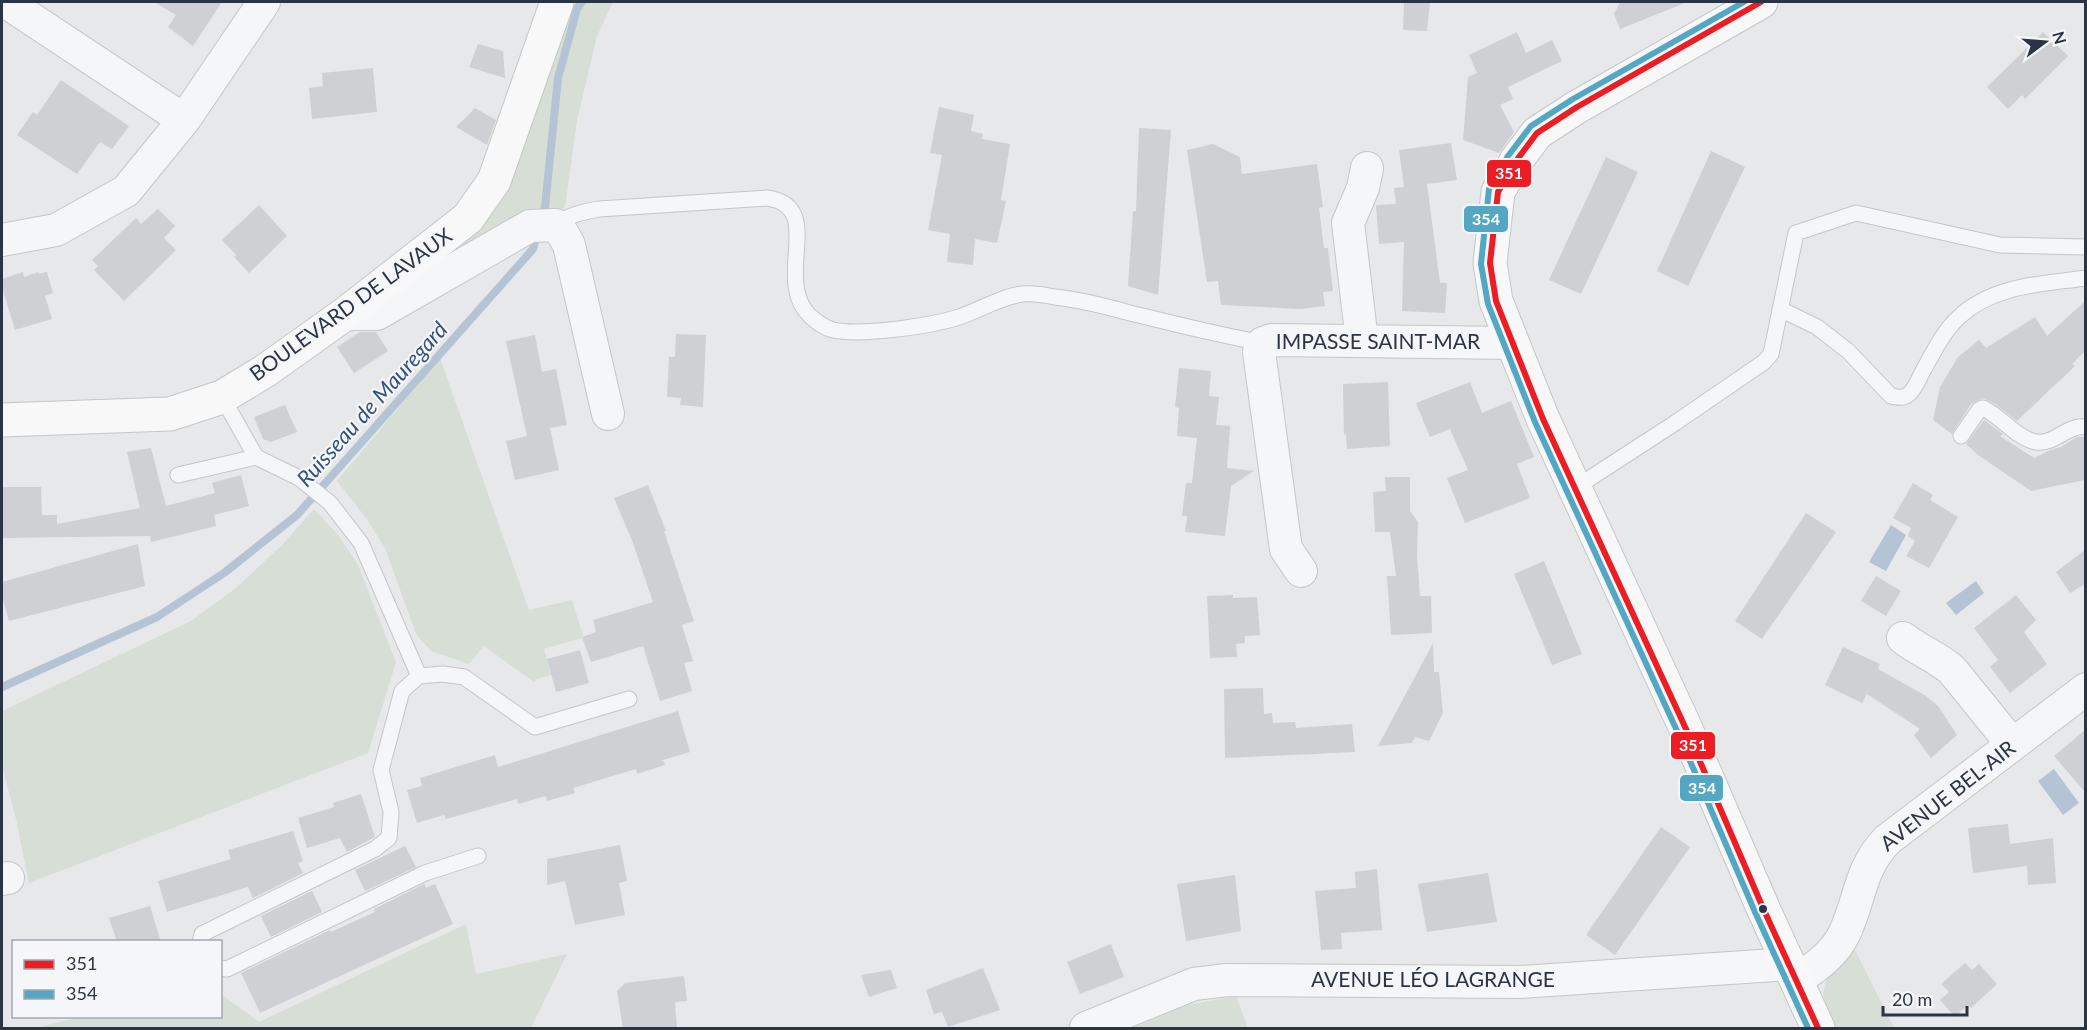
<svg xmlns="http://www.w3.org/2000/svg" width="2087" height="1030" viewBox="0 0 2087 1030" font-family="Lato,sans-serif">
<rect width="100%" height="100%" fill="#e6e8ea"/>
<!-- green -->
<path fill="#d6ded6" d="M573,2h40l-16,34 -20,84 -12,87 -50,29 -53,10 38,-53z
M440,358l89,252 43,-10 11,35 -1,1v2l-38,11 7,26 -14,4 -3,3 -50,-36 -15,18 -38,-13 -15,-17 -31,-86 -19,-30 -29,-37z
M314,509l25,27 19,29 38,97 -28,91 -339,130 -13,-64 -14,-53v-55l189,-90 45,-33 46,-43z
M466,924l10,50 91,-20 -36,74h-496l45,-11 140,-1 1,-22 38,28z
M1849,938l45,90h-64c-16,-35 -1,-56 15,-88z
M1236,996l12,32h-116l55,-23z"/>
<!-- water -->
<path fill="#b4c4d5" d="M1891,525l15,10 -20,36 -17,-9z
M1976,581l8,12 -28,22 -10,-12z
M2054,769l25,34 -16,12 -25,-34z"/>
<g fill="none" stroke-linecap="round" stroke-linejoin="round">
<!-- stream -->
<path stroke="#b4c4d5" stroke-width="8" d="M542,218l3,-11 13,-129 19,-69 5,-7
M2,687l155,-70 67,-44 73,-58 236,-266 5,-19"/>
</g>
<!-- building -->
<path fill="#ced0d3" d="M154,2h68l-29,44 -25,-19 8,-12z
M1404,2h26l-3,29 -24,-1z
M1620,2h64l1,1 -65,26 -6,-15z
M1517,32l9,21 26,-13 10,21 -54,26 5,12 -13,6 14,27 -15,21 -36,-13 5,-63 9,-4 -8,-18z
M2043,32l25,24 -43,43 -3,-4 -14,14 -21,-22z
M478,44l25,7 2,27 -36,-11z
M373,68l4,44 -65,7 -3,-31 14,-2 -1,-13z
M61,80l68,46 -17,23 -12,-7 -23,32 -60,-39 16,-23 4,3z
M939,107l35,8 -3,16 12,3 -1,5 28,5 -9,56 5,1 -9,42 -22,-4 -2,26 -26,-3 3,-28 -22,-4 14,-75 -12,-2z
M475,108l21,12 -9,25 -31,-18z
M1139,128l32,2 -13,165 -30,-9 5,-75h3z
M1451,143l6,37 -30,4 13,99h7l-2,30 -43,-2 2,-69 -25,2 -3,-39 20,-1 -2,-16 10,-1 -5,-37z
M1213,144l27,13 2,17 75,-10 6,43 -4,1 5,40h4l5,43 -10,1 2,14 -24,3 -80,-4 -3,-24 -11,1 -20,-132z
M1711,151l34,16 -57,119 -31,-15z
M1606,157l32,15 -57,122 -32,-14z
M259,205l28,31 -38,37 -15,-16 2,-2 -14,-15z
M158,209l17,17 -11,12 12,12 -52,51 -30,-31 4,-4 -6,-6 44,-42 5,6z
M23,272l1,5 14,-5v2l9,-2 6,21 -8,3 7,23 -37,11 -13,-43v-8z
M2085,301v50l-13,13 3,2 -58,55 -22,-17 -12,-6 -12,6 -19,30 -19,-14 7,-33 18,-30 21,-17 7,8 49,-31 12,19z
M360,332h16l12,19 -34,22 -17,-26z
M676,334l30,1 -3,72 -23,-2 1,-7 -14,-1 2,-40h6z
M535,335l7,37 14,-3 11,56 -17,3 9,42 -44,10 -9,-39 21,-5 -21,-95z
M1179,368l32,3 -2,25 10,1 -3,28 14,1 -3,42 27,3 -23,15 -6,50 -40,-4 2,-16h-5l4,-33h6l5,-45 -20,-2 2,-28 -4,-1z
M1388,382l2,64 -43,3 -1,-15 -2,1 -1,-51z
M1470,382l12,31 29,-12 23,56 -17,7 13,34 -65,25 -18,-45 21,-8 -18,-41 -20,8 -14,-34z
M285,405l12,27 -26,10 -8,-3 -9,-22z
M1984,420l19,14 -3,2 34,22 14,-7 13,-4 16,-10h8v43l-54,11 -53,-36 -12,-11z
M151,448l15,58 49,-13 -3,-10 29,-8 8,31 -35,9 2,11 -65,16 -1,-6 -148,2v-51h39l1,28h15v9l83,-16 -13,-56z
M1385,477h25v34l8,11 -1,33 3,41h11l1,37 -41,2 -4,-59h9l-6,-44h-15l-2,-40 13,-1z
M1913,483l20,12 -3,5 28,17 -29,51 -23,-12 9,-15 -7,-5 3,-8 -18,-10z
M648,485l18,46h-2l30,90 -12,4 11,36 -9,2 8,28 -32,10 -17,-55 -52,16 -9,-25 14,-5 -3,-12 60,-18 -20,-59 -19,-45z
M1806,513l30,19 -74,107 -27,-18z
M138,544l7,42 -136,35 -7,-25v-14z
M2085,550v34l-15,9 -14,-21z
M1544,561l38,93 -30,11 -38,-91z
M1876,576l25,15 -15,25 -25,-15z
M1233,595v3l24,-1 3,38 -15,1v7l-9,1 1,13 -27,1 -3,-62z
M2016,595l20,25 -12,12 23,32 -37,29 -20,-26 8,-7 -24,-32z
M1433,643l1,29h5l4,41 -14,28 -14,-4 -3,6 -34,3z
M1843,647l37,17 -2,5 48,27 12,10 19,29 -26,23 -17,-23 6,-6 -53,-35 -5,9 -37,-18z
M580,650l9,33 -33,9 -9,-33z
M1263,688l1,26 8,-1 1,10 22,-1 1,6 56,-4 3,28 -130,6 -1,-69z
M678,711l12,41 -27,8 2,5 -28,9 -1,-5 -63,19 2,5 -28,8 -1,-5 -28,8 -1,-5 -71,20 -2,-4 -27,8 -10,-33 15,-4 -2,-8 75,-23 3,12z
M2085,730v62l-31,-36z
M361,794l14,43 -28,15 -7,-14 -33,10 -9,-30 36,-11 -1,-4z
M2008,824l2,20 43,-6 3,45 -28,2 -1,-19 -54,7 -5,-45z
M1661,827l29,20 -75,108 -29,-20z
M293,831l10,30 -5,2 5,10 -50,25 -5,-11 -81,25 -9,-31 73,-22 -3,-9z
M620,845l7,36 -8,2 6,32 -50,10 -10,-44 -18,4v-26z
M405,846l11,21 -51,24 -10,-21z
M1377,869l5,61 -41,3 1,16 -21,1 -6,-59 41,-3 -1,-16z
M1488,873l9,49 -70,10 -9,-48z
M1235,875l6,56 -55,10 -9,-57z
M424,884l2,4 9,-4 18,40 -193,89 -19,-40 89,-43 1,2 44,-20 -1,-3z
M312,891l10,21 -51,25 -10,-21z
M150,906l11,36h-44l-8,-24z
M1111,944l13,33 -44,17 -13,-32z
M1965,963l7,7 7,-6 18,20 -26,24 -3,-3 -13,12 -15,-17 9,-8 -8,-8z
M983,968l17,42 -52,17 -6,-15 -8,2 -8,-24z
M891,970l6,18 -28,9 -8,-22z
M684,976l3,25 -12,1 2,27h-54l-6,-38 8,-8z"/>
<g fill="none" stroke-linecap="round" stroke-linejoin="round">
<!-- lane casing -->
<g stroke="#c4c6c8" stroke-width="17">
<path id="lane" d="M555,225c14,-10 27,-13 44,-16l168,-11c60,8 5,81 43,118 7,6 14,12 23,14 29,6 98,-4 126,-13 21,-7 43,-21 64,-23 10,-1 22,1 32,3 26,3 50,9 75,16 45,11 88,22 133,30
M1780,309l37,18 31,24 43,45c7,1 12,3 18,-2 6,-5 10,-16 14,-23 11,-20 20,-39 36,-54 34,-32 83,-33 127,-39
M222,397l34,60 43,21 31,25 31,40 58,133
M1961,436l18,-26 4,-2c19,9 33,30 53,34 18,3 32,-18 50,-15
M178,475l78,-18
M1575,488l100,-65 89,-61 7,-8 25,-121 60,-20 144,32 86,2
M200,942l2,-8 173,-85 14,-11 2,-26 -10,-42 21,-79 17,-15 24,-2 21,3 71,50 94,-28
M220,968l7,1 198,-96 53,-17"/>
</g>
<!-- street casing -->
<g stroke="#c4c6c8" stroke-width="34">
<path id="street" d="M6,2l178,118
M2,240l54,-10 70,-39 58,-71 80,-118
M345,314h32l153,-88 25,-1 8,9 6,11 39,169
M1362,341l-14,-118 15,-35 4,-20
M1301,571l-15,-22 -27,-197 4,-9 9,-3 240,3
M1903,638c15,12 34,19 49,32l60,74
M2,879l6,-1
M1796,980c19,-12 40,-27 49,-48 16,-35 14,-62 42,-92l199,-151
M1086,1028l108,-44 33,-4 292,2 256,-17 13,-3"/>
</g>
<!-- secondary casing -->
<g stroke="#c4c6c8" stroke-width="35">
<path id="secondary" d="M1761,2l-184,105 -40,26 -21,28 -18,31 -8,71 6,38 47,118 143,310 77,179 55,120
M2,420l168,-6 52,-17 43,-26 80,-57 123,-96 26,-37 63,-179"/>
</g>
<!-- lane -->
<use href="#lane" stroke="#f5f6f7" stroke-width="15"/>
<!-- street -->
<use href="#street" stroke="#f5f6f7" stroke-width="32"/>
<!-- secondary -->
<use href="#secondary" stroke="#f8f8f8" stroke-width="33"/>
<!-- bus-1 casing -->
<g stroke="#f4f6f9" stroke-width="10">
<path id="bus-1" d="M1761,2l-184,105 -40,26 -21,28 -18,31 -8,71 6,38 47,118 143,310 77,179 55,120"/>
</g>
<!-- bus-2 casing -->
<g stroke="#f4f6f9" stroke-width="10">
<path id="bus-2" d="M1744,2l-171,97 -42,27 -23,30 -19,33 -8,75 7,40 47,118 143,311 77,179 53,116"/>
</g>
<!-- bus-1 -->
<use href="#bus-1" stroke="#ed1d24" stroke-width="6"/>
<!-- bus-2 -->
<use href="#bus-2" stroke="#54a7c3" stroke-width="6"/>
</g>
<!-- markers -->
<circle fill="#2b3445" stroke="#f4f6f9" stroke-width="2" cx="1763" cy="909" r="5"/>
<g text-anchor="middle" stroke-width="4.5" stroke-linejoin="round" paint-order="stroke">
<!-- street labels -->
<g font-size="21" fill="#2b3445" stroke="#f4f6f9">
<text transform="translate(351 305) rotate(-36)" y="7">BOULEVARD DE LAVAUX</text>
<text x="1378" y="349">IMPASSE SAINT-MAR</text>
<text transform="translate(1948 796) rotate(-38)" y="7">AVENUE BEL-AIR</text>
<text x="1433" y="987">AVENUE LÉO LAGRANGE</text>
</g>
<!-- water labels -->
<g font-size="22" font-style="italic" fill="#34527a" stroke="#f4f6f9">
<text transform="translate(372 404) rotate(-48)" y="8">Ruisseau de Mauregard</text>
</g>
</g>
<g stroke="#f4f6f9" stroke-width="2">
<rect x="1486" y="159" width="46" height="29" rx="6" fill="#ed1d24"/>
<rect x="1463" y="205" width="46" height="28" rx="6" fill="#54a7c3"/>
<rect x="1670" y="731" width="46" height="29" rx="6" fill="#ed1d24"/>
<rect x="1679" y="774" width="45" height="28" rx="6" fill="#54a7c3"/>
</g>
<g font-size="16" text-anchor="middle" font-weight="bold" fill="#fff">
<text x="1509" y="179">351</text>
<text x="1486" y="225">354</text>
<text x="1693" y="751">351</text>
<text x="1702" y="794">354</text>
</g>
<!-- border -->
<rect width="2087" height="1030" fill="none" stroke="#2b3445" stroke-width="6"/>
<!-- legend -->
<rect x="12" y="940" width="210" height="78" fill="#f4f6f9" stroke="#a4a8b1" stroke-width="1.5"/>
<rect x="24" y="960" width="30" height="9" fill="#ed1d24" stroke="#a4a8b1" stroke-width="1.5"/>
<text x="66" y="970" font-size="18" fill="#2b3445">351</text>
<rect x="24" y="990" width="30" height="9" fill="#54a7c3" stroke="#a4a8b1" stroke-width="1.5"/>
<text x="66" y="1000" font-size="18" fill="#2b3445">354</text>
<!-- north arrow -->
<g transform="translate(2045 42) rotate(74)" stroke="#f4f6f9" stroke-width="4.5" paint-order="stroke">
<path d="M0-4.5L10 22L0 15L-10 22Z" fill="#2b3445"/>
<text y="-9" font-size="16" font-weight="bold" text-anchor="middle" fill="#2b3445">N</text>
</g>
<!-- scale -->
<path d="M1883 1006v9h84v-9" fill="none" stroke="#2b3445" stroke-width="3"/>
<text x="1892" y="1006" font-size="18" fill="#2b3445" stroke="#f4f6f9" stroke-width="4.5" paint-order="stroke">20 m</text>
</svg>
